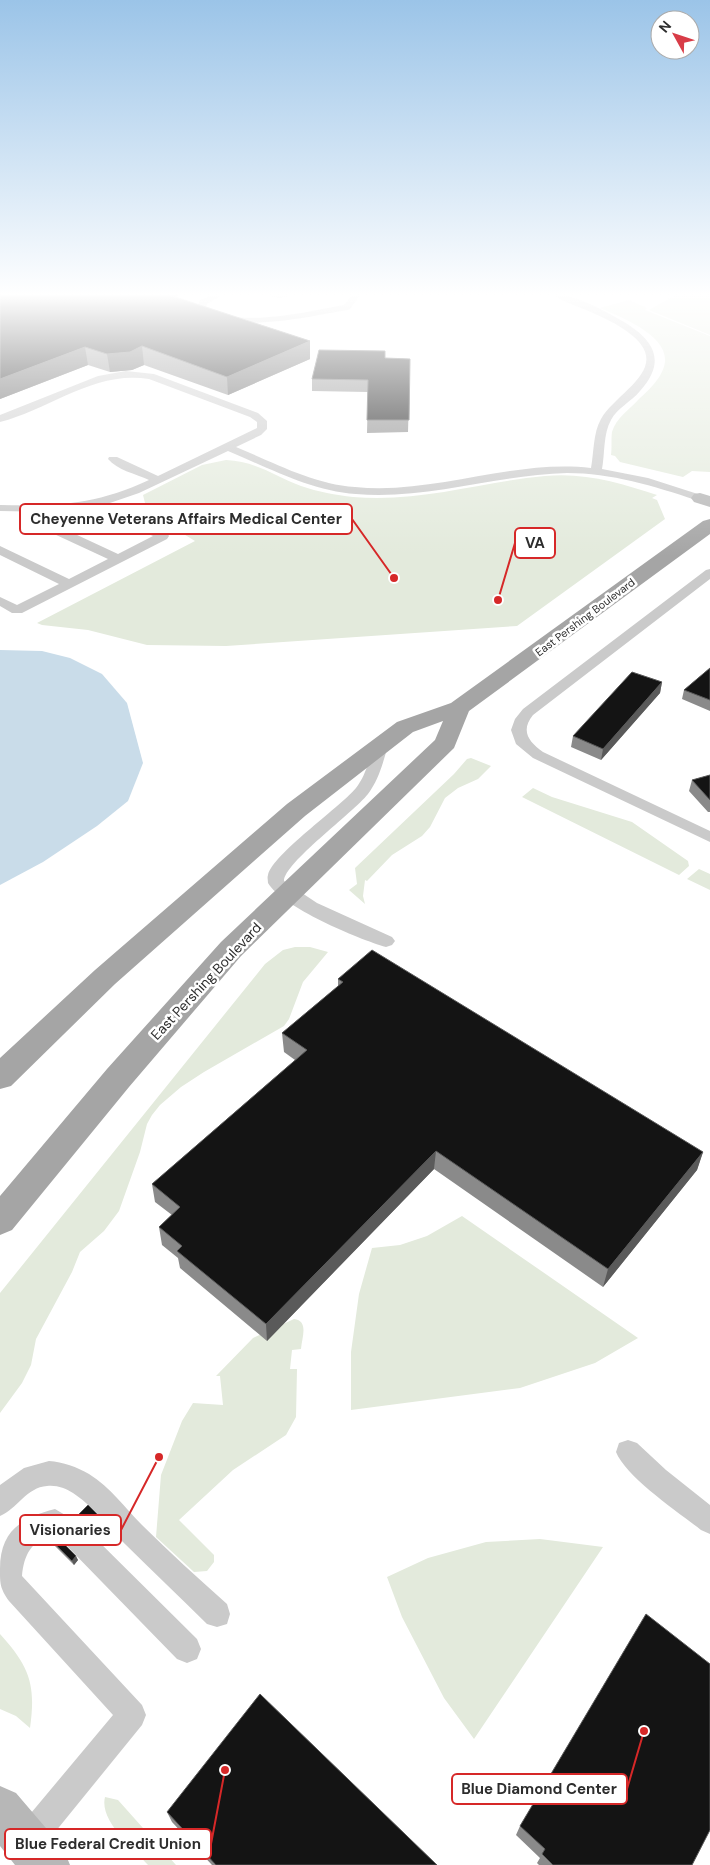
<svg xmlns="http://www.w3.org/2000/svg" width="710" height="1865" viewBox="0 0 710 1865" font-family="'DM Sans',sans-serif">
<rect width="100%" height="100%" fill="#fff"/>
<!-- green -->
<path fill="#e3eadc" d="M675,295h35v40l-61,-25z
M629,300l18,8 -2,2 65,26v136l-18,-1 -9,6 -63,-15 -5,-6 -4,-1c1,-7 0,-16 1,-23 4,-14 18,-23 27,-33 10,-9 24,-22 26,-37 3,-27 -46,-46 -65,-54z
M226,460c29,1 49,16 75,26 17,6 35,9 52,11 66,6 128,-15 192,-21 39,-4 76,7 112,19l-5,3 5,2 8,19 -148,107 -291,20 -79,-1 -59,-15 -46,-5 -5,-2 158,-82 -13,-8 13,-8 -50,-22 -2,-8 59,-30z
M471,758l20,8 -13,13 -20,9 -13,10 -15,29 -8,9 -30,19 -25,26 -2,-1 -2,16 2,8 -16,-14 8,-6 -2,-16 99,-94 13,-15z
M533,788l19,9 80,25 56,39 1,5 -10,9 -157,-78z
M699,869l11,5v16l-23,-11z
M295,947h15l18,5 -25,30 -14,37 -5,7 -80,46 -23,15 -21,18 -8,10 -5,9 -7,28 -21,59 -15,20 -24,21 -8,20 -36,67 -5,26 -9,18 -22,30v-120l265,-329 18,-14z
M462,1216l176,122 -43,25 -75,25 -169,22v-58l8,-58 13,-46 28,-3 27,-9z
M294,1319c15,2 8,18 7,30l-9,1 -2,19h7l-1,48 -10,18 -53,35 -54,50 35,35v7l-7,9 -13,1 -38,-35 5,-62 21,-54 11,-18 30,2 -3,-29h-4l37,-38z
M540,1539l63,8 -129,192 -30,-41 -42,-81 -15,-40 41,-19 58,-16z
M0,1634c30,33 36,51 30,94l-14,-12 -16,-7z
M105,1797l13,3 58,65h-28c-15,-17 -49,-44 -43,-68z"/>
<!-- water -->
<path fill="#c9dce9" d="M0,650l42,1 28,7 32,16 25,29 16,60 -15,38 -31,25 -54,36 -43,23z"/>
<g fill="none" stroke-linecap="round" stroke-linejoin="round">
<!-- lane -->
<path fill="#cacaca" fill-rule="evenodd" d="M212,295h10l-15,9 -1,2c29,24 103,5 138,-1l8,-10h8l-10,14 -3,1c-36,6 -124,27 -150,-3l3,-7z
M269,295h21c-4,4 -17,4 -21,0z
M554,295c17,-2 47,14 63,23 33,18 53,40 23,73 -9,11 -23,17 -29,29 -8,14 -6,34 -9,49l46,9 56,18 2,2 -2,2h-8c-42,-14 -85,-27 -129,-27 -71,2 -140,27 -211,21 -45,-3 -87,-26 -128,-43l-89,42 -35,12 63,28 2,3 -2,3 -145,74h-10l-12,-7v-9l17,8 42,-21 -59,-29v-9l69,33 39,-20 -69,-32 -2,-3 2,-3h8l71,33 35,-18 -63,-29 -35,5 -55,-1v-6c57,1 96,0 149,-25 -13,-6 -32,-10 -41,-21l1,-2h8l41,19 99,-48v-6l-7,-5 -101,-38c-54,-9 -99,30 -149,43v-7l98,-39 28,-5 28,3 104,39 9,8v8l-6,6 -25,12c39,16 77,37 119,40 80,8 157,-28 236,-19 3,-16 2,-35 10,-49 17,-29 77,-53 24,-89 -13,-9 -29,-16 -44,-22 -9,-4 -20,-7 -27,-13z
M710,569v10l-177,136c-13,16 -4,27 10,37l167,79v11l-177,-84 -17,-14 -5,-14 4,-11 8,-10 183,-139z
M381,741l5,1 2,3c-5,18 -9,34 -20,49 -15,19 -84,69 -84,87l33,22 75,34 3,4 -3,4 -6,2c-28,-8 -104,-40 -118,-64 0,-3 -1,-5 0,-8 5,-21 70,-66 88,-87 10,-13 13,-28 18,-43l2,-3z
M628,1440l9,3 29,27 44,35v29l-9,-4c-23,-18 -75,-53 -85,-78l3,-9z
M49,1461c14,1 28,6 40,13 21,13 36,34 53,51 27,27 56,53 85,79l3,10 -3,10 -10,3 -10,-3c-27,-27 -55,-53 -82,-80 -17,-17 -32,-38 -52,-51 -8,-5 -16,-8 -26,-7 -20,1 -30,23 -47,30v-31l24,-17z
M55,1509l27,16 115,114 4,10 -4,10 -10,4 -10,-4 -113,-116 -12,-8c-21,6 -28,20 -30,41l120,129 4,10 -4,10 -104,128 -11,4 -11,-4 -4,-11 4,-11 97,-116 -104,-114c-9,-13 -9,-17 -9,-32 0,-38 21,-51 55,-60z"/>
<!-- secondary -->
<path fill="#b7b7b7" fill-rule="evenodd" d="M700,493l10,3v11l-16,-5 -3,-4 3,-4z
M0,1786l16,7 47,55 7,17h-55l-15,-19z"/>
<!-- primary -->
<path fill="#a5a5a5" fill-rule="evenodd" d="M710,519v15l-241,177 -15,37 -213,208 -112,131 -117,143 -12,5v-39l107,-127 114,-127 214,-202 8,-19 -30,11 -108,84 -190,168 -104,102 -11,3v-31l95,-88 192,-166 110,-82 54,-19 252,-182z"/>
</g>
<!-- wall -->
<path fill="#8a8a8a" d="M0,295h180l-5,2 135,44v18l-82,36 -84,-30 -12,5 -22,2 -22,-7 -88,34z
M385,358l25,1 -2,73 -41,1 1,-41 -56,-1v-12z
M710,668v43l-28,-12 2,-9z
M662,682l-2,11 -59,67 -30,-13 2,-11z
M710,775v37h-2l-19,-21 3,-11z
M338,979l365,173 -6,18 -94,117 -169,-118 -167,172 -87,-73 -2,-10 -16,-13 -3,-18 13,-12 -17,-13 -3,-18 143,-124 -11,-8 -2,-19 56,-47z
M77,1516l30,8 1,5 -10,9 -19,-17z
M53,1542l25,18 -4,5 -19,-19z
M167,1812l270,53h-225l-40,-43z
M520,1826l172,39h-153l-2,-2 3,-5 -24,-23z"/>
<!-- shaded-wall -->
<path fill="#5a5a5a" d="M150,295h30l-29,10z
M310,341v18l-82,36 -1,-18z
M142,346l2,19 -12,5 -22,2 -3,-18z
M85,347l3,18 -88,34v-20z
M662,682l-2,11 -59,67 2,-11z
M436,1151l-2,18 -167,172 -1,-17z
M703,1152l-6,18 -94,117 5,-18z
M107,1524l1,5 -10,9 -2,-4z
M76,1556l2,4 -4,5 -2,-4z"/>
<!-- building -->
<path fill="#141414" stroke="#5a5a5a" d="M0,295h169l141,46 -83,36 -85,-31 -12,6 -23,2 -22,-7 -85,32z
M319,350l66,1v7l25,1 -1,61h-42l1,-40 -56,-1z
M710,668v32l-26,-10z
M632,672l30,10 -59,67 -30,-13z
M710,775v25l-18,-20z
M372,950l331,202 -95,117 -172,-118 -170,173 -89,-73 5,-5 -23,-19 21,-20 -28,-23 155,-134 -25,-17 61,-51 -5,-3z
M88,1505l19,19 -11,10 -19,-18z
M57,1537l19,19 -4,5 -19,-19z
M646,1614l64,50v166l-18,35h-139l-11,-11 3,-5 -25,-23z
M260,1694l177,171h-221l-49,-53z"/>
<!-- sky -->
<linearGradient id="sky" x2="0" y2="1"><stop stop-color="#9bc4e8"/><stop offset="0.53" stop-color="#fff"/><stop offset="1" stop-color="#fff" stop-opacity="0"/></linearGradient>
<rect width="710" height="556" fill="url(#sky)"/>
<g text-anchor="middle" stroke-width="5" stroke-linejoin="round" paint-order="stroke">
<!-- far-street labels -->
<g font-size="11" fill="#2d2d2d" stroke="#fff">
<text transform="translate(585 617) rotate(-37)" y="4">East Pershing Boulevard</text>
</g>
<!-- street labels -->
<g font-size="14" fill="#2d2d2d" stroke="#fff">
<text transform="translate(206 981) rotate(-47)" y="5">East Pershing Boulevard</text>
</g>
</g>
<!-- callouts -->
<path fill="none" stroke="#d62828" stroke-width="2" d="M394 578L352 519M498 600L515 543M159 1457L121 1530M644 1731L627 1789M225 1770L211 1844"/>
<g fill="#d62828" stroke="#fff" stroke-width="2">
<circle cx="394" cy="578" r="5"/>
<circle cx="498" cy="600" r="5"/>
<circle cx="159" cy="1457" r="5"/>
<circle cx="644" cy="1731" r="5"/>
<circle cx="225" cy="1770" r="5"/>
</g>
<g fill="#fff" stroke="#d62828" stroke-width="2">
<rect x="20" y="504" width="332" height="30" rx="5"/>
<rect x="515" y="528" width="40" height="30" rx="5"/>
<rect x="20" y="1515" width="101" height="30" rx="5"/>
<rect x="452" y="1774" width="175" height="30" rx="5"/>
<rect x="5" y="1829" width="206" height="30" rx="5"/>
</g>
<g font-size="15" text-anchor="middle" font-weight="bold" fill="#2d2d2d">
<text x="186" y="524">Cheyenne Veterans Affairs Medical Center</text>
<text x="535" y="548">VA</text>
<text x="70" y="1535">Visionaries</text>
<text x="539" y="1794">Blue Diamond Center</text>
<text x="108" y="1849">Blue Federal Credit Union</text>
</g>
<!-- north arrow -->
<g transform="translate(675 35) rotate(310)"><circle r="24" fill="#ffffff" stroke="#ababab"/>
<path d="M0-4L9 19L0 12L-9 19Z" fill="#d83c47"/>
<text y="-8" font-size="14" font-weight="bold" text-anchor="middle" fill="#2d2d2d">N</text>
</g>
</svg>
